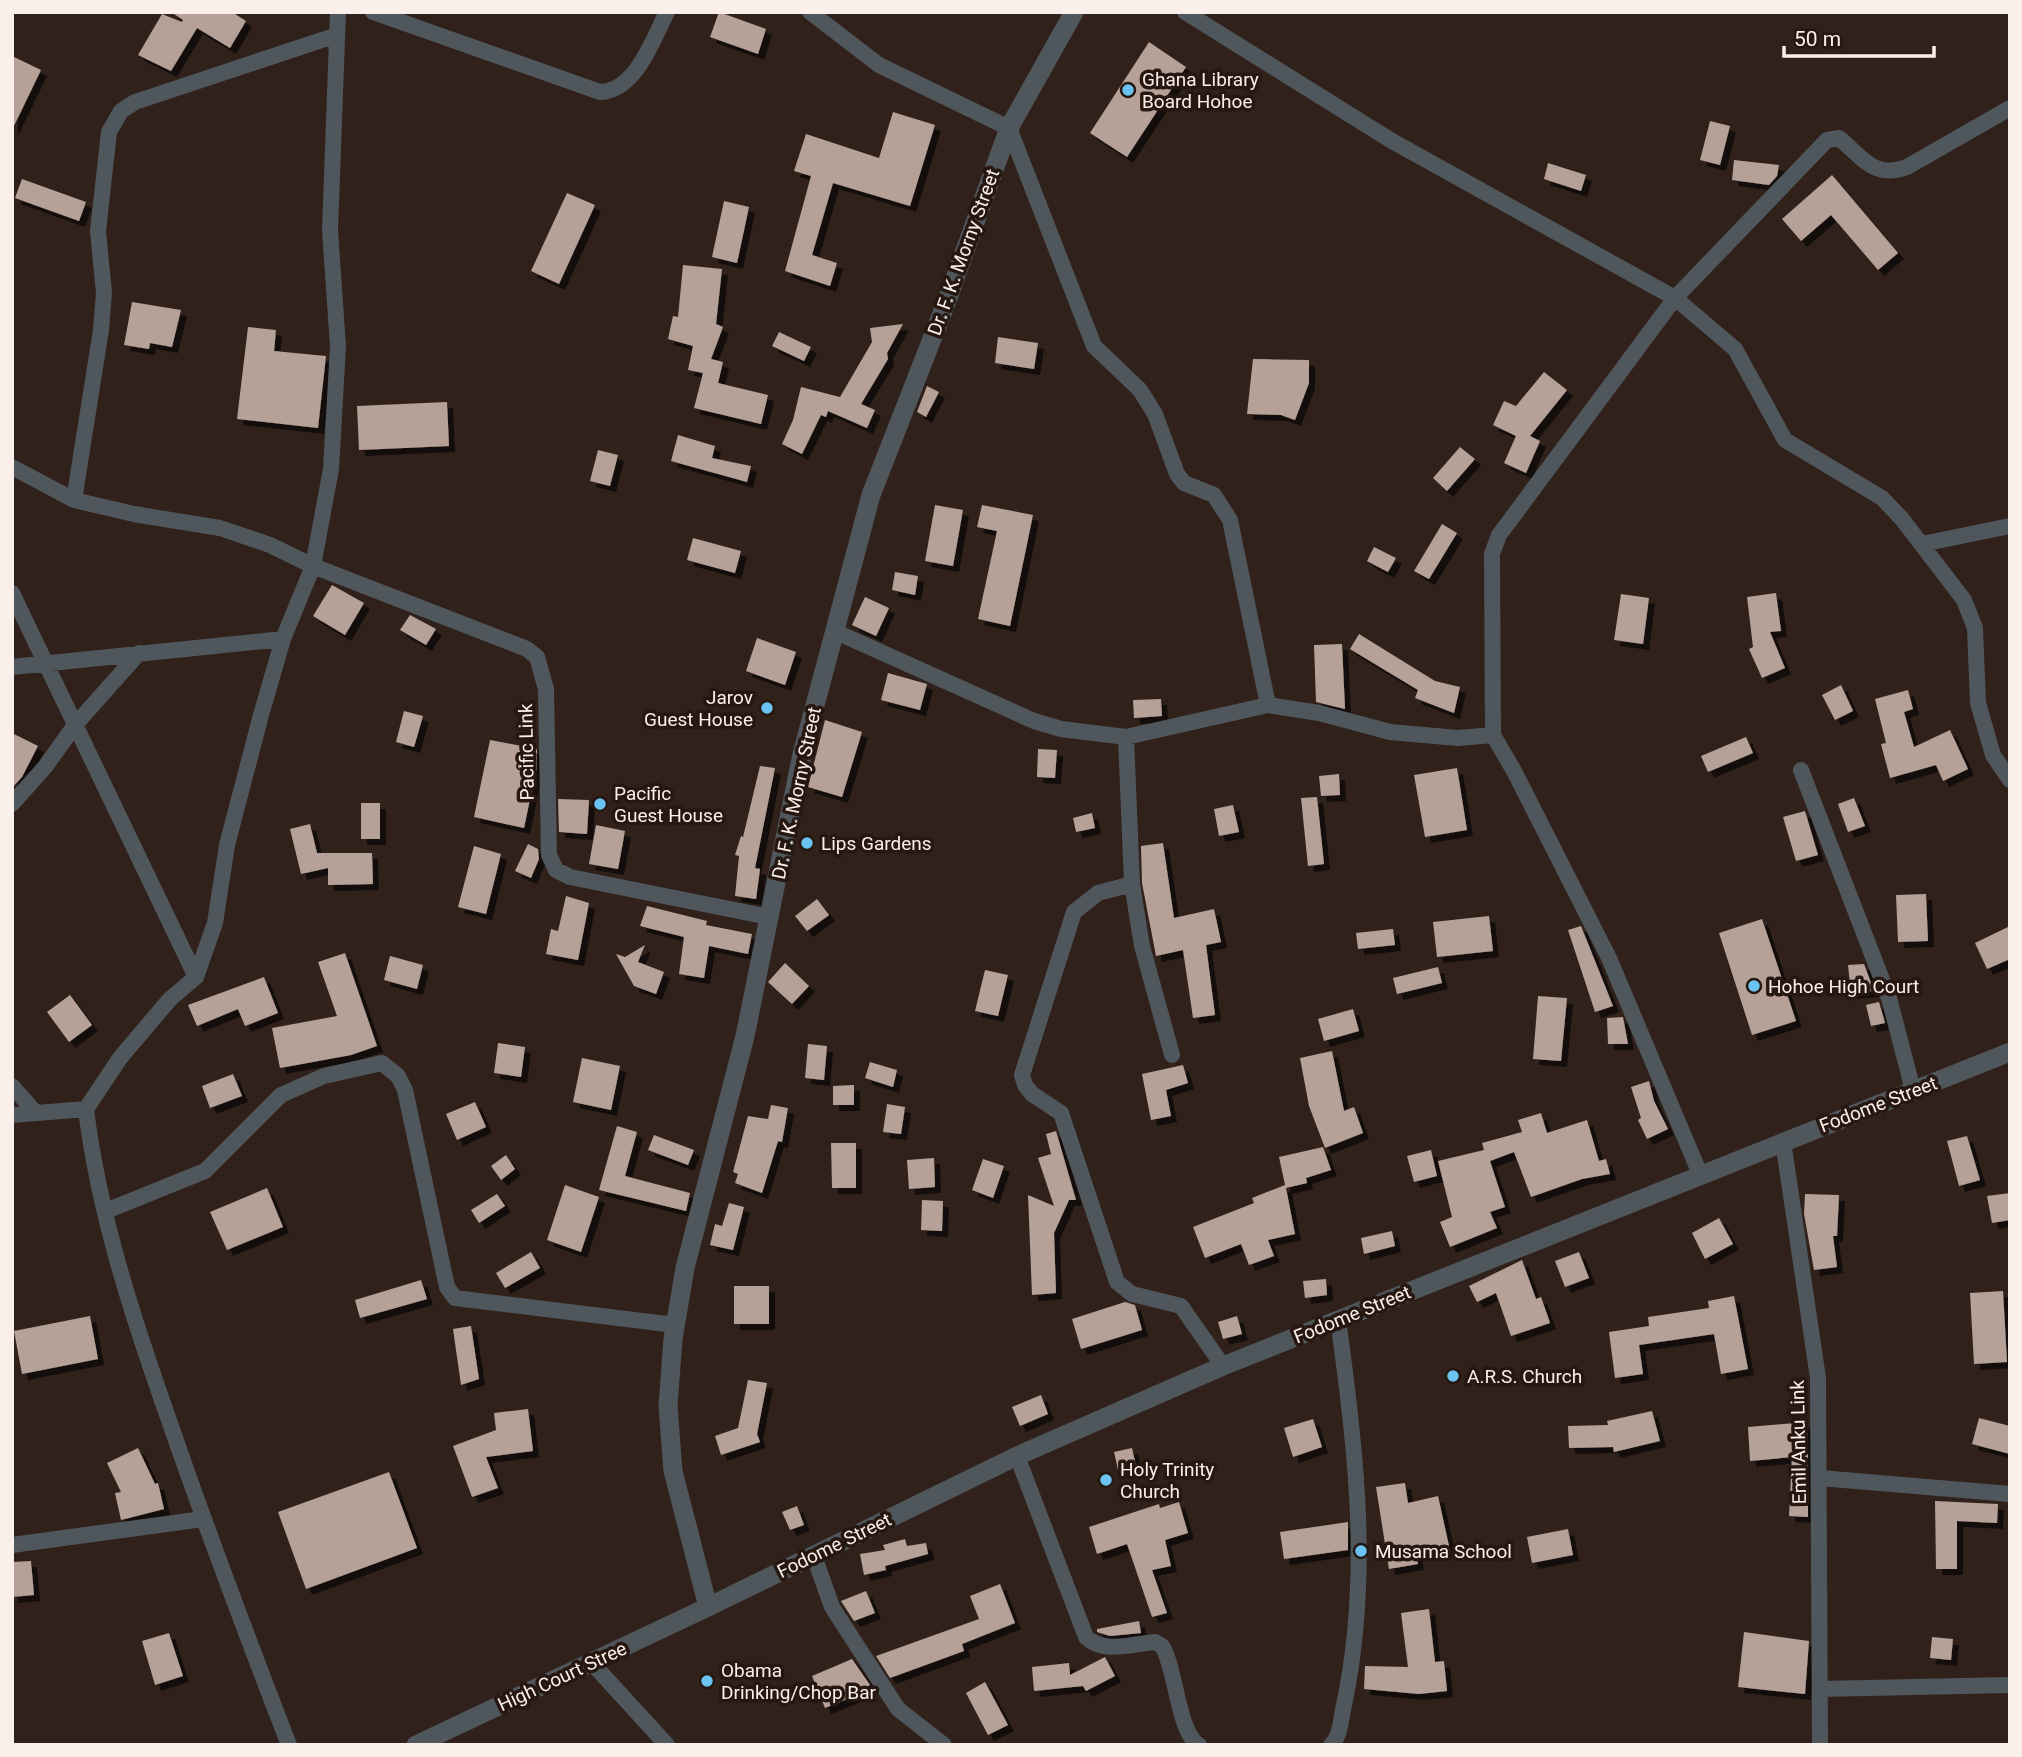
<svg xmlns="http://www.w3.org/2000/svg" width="2022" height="1757" viewBox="0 0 2022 1757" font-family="Roboto,sans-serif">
<defs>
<filter id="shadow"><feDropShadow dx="6" dy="6" stdDeviation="0" flood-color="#0009"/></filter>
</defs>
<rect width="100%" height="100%" fill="#30211b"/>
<!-- building -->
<path fill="#b6a199" filter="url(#shadow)" d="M171,12h61l14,9 -16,27 -33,-20 -26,43 -33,-16 24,-41 20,8 1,-2z
M719,12l47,17 -8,25 -48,-17z
M1149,42l37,25 -59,90 -37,-24z
M12,56l29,14 -29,60z
M893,112l42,13 -25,81 -77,-23 -21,72 25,8 -7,23 -45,-15 26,-95 -17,-5 12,-37 73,24z
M1710,121l20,5 -10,39 -20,-5z
M1734,160l45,5 -2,11 -8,9 -37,-5z
M1548,163l38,12 -5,16 -37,-12z
M1832,175l66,78 -20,17 -47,-55 -30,26 -19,-22z
M22,179l64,23 -7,19 -64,-23z
M567,193l28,12 -36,79 -28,-13z
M724,201l25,6 -12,56 -25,-6z
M683,265l39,4 -6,55 7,3 -12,32 12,3 -5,21 50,12 -7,29 -67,-16 9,-35 -15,-3 5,-24 -25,-7 5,-23 5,1z
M132,302l49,8 -9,37 -22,-4 -1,6 -25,-4z
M903,324l-16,29 1,6 -27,45 14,6 -8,18 -39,-17 -2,6 -5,-2 -19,39 -20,-10 11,-24 8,-33 39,10 32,-55 -2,-14z
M248,327l28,3 -2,21 52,5 -8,72 -81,-9z
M779,332l32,15 -7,14 -32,-15z
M998,337l40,6 -4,26 -39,-6z
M1253,359l56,1v23l-14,37 -14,-5 -34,-1z
M1544,372l23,18 -37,46 10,5 -14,32 -22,-10 12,-27 -23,-11 11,-24 12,5z
M927,386l12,6 -13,25 -9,-5z
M447,402l2,44 -90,4 -2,-44z
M678,435l37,11 -3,12 39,8 -4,16 -76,-21z
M1460,447l15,12 -28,32 -14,-13z
M598,450l20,5 -8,31 -20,-5z
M935,505l28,5 -10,56 -28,-5z
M982,505l51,10 -23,111 -32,-7 19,-88 -20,-4z
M1442,524l15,9 -28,46 -15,-8z
M693,538l48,13 -6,22 -48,-13z
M1374,547l22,11 -8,14 -21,-11z
M895,572l23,4 -3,19 -23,-5z
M332,585l32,18 -19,32 -32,-19z
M1776,593l5,38 -11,1 15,36 -23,10 -13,-29 4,-2 -6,-50z
M1621,594l28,4 -6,46 -29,-4z
M865,597l24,11 -13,28 -24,-11z
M410,615l26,14 -10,16 -26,-15z
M1359,634l76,47 25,6 -6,26 -39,-15 3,-8 -68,-41z
M757,638l39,14 -11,33 -39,-14z
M1342,644l3,65 -29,-7 -2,-57z
M888,673l39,11 -7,26 -39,-10z
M1841,685l12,26 -18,9 -13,-25z
M1908,690l5,19 -9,3 10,35 36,-17 18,39 -25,12 -7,-16 -46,13 -9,-34 5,-1 -11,-44z
M1161,699l1,17 -28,2 -1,-18z
M404,711l19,5 -9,31 -18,-5z
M825,720l37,12 -20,65 -34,-10z
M12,733l26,13 -16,31 -10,11z
M1746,737l7,16 -45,19 -7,-16z
M490,740l47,9v17l-13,62 -50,-11z
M1038,749l19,1 -2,28 -18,-1z
M760,766l15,2 -20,100 5,1 -4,30 -21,-3 4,-40 -4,-1 6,-19 2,1z
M1457,768l10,62 -42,7 -11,-62z
M1339,774l1,21 -19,1 -2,-20z
M1317,797l7,67 -16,2 -7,-68z
M1854,798l11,28 -17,6 -10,-28z
M558,799l31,1 -2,34 -28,-2z
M361,803h19v36h-19z
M1233,805l6,27 -20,4 -5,-27z
M1805,811l13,44 -22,6 -13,-44z
M1092,813l3,15 -19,4 -3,-14z
M310,824l7,29h55l1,31 -45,1v-17l-27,6 -11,-45z
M596,825l29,6 -7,38 -29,-5z
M1163,843l11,75 40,-9 7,33 -15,3 9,70 -22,3 -10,-68 -27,6 -14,-73 -1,-37z
M528,844l10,5 1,10 -8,19 -16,-7z
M474,846l27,8 -15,60 -28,-7z
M1926,894l2,47 -30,1 -2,-47z
M566,896l23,7 -11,57 -32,-6 5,-25 7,2z
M817,899l12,16 -22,16 -12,-15z
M647,906l60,15 -1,4 46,9 -4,20 -39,-8 -5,32 -25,-4 5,-37 -44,-11z
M1489,916l4,35 -56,6 -4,-35z
M1762,919l34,102 -44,14 -33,-102z
M1581,926l32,80 -18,6 -27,-82z
M2010,926v33l-23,10 -12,-26z
M1393,929l2,16 -37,4 -2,-16z
M645,945l-7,17 26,10 -8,22 -22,-8 -18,-32 9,3z
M345,953l32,93 -26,9 -71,13 -8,-40 65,-12 -19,-54z
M390,956l33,9 -6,24 -33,-9z
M785,963l24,23 -17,18 -24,-22z
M1864,964l10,27 -23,2 -3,-28z
M1438,967l4,16 -45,11 -4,-16z
M985,970l23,5 -10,41 -23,-5z
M264,977l14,36 -33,13 -7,-17 -41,17 -9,-21z
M70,995l22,30 -23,17 -22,-30z
M1538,996l29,2 -6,63 -28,-2z
M1879,1002l6,21 -14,3 -5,-21z
M1353,1009l6,22 -35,10 -6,-22z
M1623,1017l5,27h-20l-1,-26z
M498,1043l27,4 -4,30 -27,-4z
M808,1044l19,2 -3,34 -19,-2z
M1332,1051l12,60 10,-4 9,26 -38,15 -16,-42 -9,-48z
M582,1058l38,8 -9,44 -38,-8z
M870,1062l27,8 -4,17 -28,-9z
M1183,1065l5,18 -22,7 5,26 -20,4 -9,-46z
M233,1074l9,22 -32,12 -8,-22z
M1649,1081l5,20 14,28 -21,10 -9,-19 3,-2 -10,-31z
M854,1085v20h-21v-19z
M475,1102l11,25 -29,13 -11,-26z
M887,1104l18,3 -4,27 -18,-2z
M771,1105l17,3 -6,34 -4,-1 -16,52 -27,-10 3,-9 -5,-2 15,-56 20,3z
M1541,1113l6,20 40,-13 12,41 7,-2 4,15 -28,5 -51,18 -17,-45 -24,9 15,46 -15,5 7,16 -47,19 -10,-25 12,-5 -14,-56 46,-11 -2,-7 40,-11 -4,-12z
M617,1126l20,6 -12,44 65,17 -4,18 -87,-21z
M1056,1131l20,69h-7l-15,33 2,60 -24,2 -4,-100 26,11 -16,-48 13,-4 -5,-20z
M654,1135l40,15 -6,15 -40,-15z
M1967,1136l13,44 -21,6 -12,-45z
M831,1143h25v45h-24z
M1323,1147l8,23 -25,8 1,5 -21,5 9,46 -27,6 6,16 -25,9 -8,-21 -36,14 -12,-31 61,-24 -2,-5 33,-13 -6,-28z
M1431,1150l6,26 -23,6 -7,-26z
M506,1155l9,14 -14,11 -10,-14z
M934,1158l1,29 -26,2 -2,-29z
M983,1159l21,7 -11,32 -21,-8z
M565,1185l34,12 -18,55 -34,-12z
M267,1188l16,39 -56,23 -17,-38z
M2010,1193v27l-18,3 -5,-27z
M497,1194l8,12 -26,17 -8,-13z
M1805,1194l34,1 -2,41h-4l4,31 -23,3 -10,-56z
M922,1200l21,1 -1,30 -21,-1z
M729,1203l15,4 -11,43 -23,-5 5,-21 7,2z
M1719,1218l14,26 -28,15 -13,-26z
M1392,1231l3,15 -31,8 -3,-16z
M531,1252l9,16 -35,20 -9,-15z
M1579,1252l10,26 -24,9 -10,-26z
M1522,1260l14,39 5,-2 9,26 -39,13 -15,-43 -19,9 -8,-16z
M1326,1279l1,16 -22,3 -2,-17z
M421,1280l6,19 -67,19 -5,-18z
M734,1286h35v38h-35z
M2003,1291l4,71 -33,2 -4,-71z
M1734,1296l14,73 -27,5 -7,-40 -75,11 4,29 -28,4 -6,-46 40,-6 -1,-9 61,-9 -1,-7z
M1125,1302l10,3 7,25 -61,19 -9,-30z
M90,1316l8,43 -76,15 -8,-43z
M1237,1316l5,18 -19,5 -5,-17z
M471,1326l8,53 -18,6 -8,-56z
M748,1380l19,3 -10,51 3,8 -39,13 -6,-19 23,-8z
M1041,1395l7,19 -28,12 -8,-19z
M528,1409l5,42 -47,6 12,31 -26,9 -19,-51 43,-16 -2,-17z
M1652,1411l8,30 -46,11 -1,-5 -44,1 -1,-22 40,-1 -1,-4z
M1979,1418l31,8v28l-38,-10z
M1313,1419l9,28 -29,10 -9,-29z
M1808,1422v95l-19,-1 3,-59 -42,4 -2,-34z
M138,1448l17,36 3,-1 6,26 -43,11 -6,-27 6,-1 -14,-29z
M1132,1448l4,18 -18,4 -4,-18z
M389,1472l28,76 -111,41 -28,-77z
M1405,1483l3,20 30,-7 11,50 -33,8 2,10 -29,5 -13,-82z
M1935,1501l63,3 -1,19 -40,-2v48h-21z
M1179,1502l9,31 -23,7 6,26 -19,4 15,43 -15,4 -25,-73 -30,10 -8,-27 70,-23 1,4z
M797,1506l7,19 -14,5 -8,-18z
M1348,1522v28l-64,9 -4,-27z
M1568,1529l5,26 -41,8 -5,-26z
M905,1539l2,7 19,-3 2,11 -43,12 1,4 -22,5 -4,-21 25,-4 -2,-5z
M31,1561l3,34 -22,2v-35z
M1000,1584l15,39 -53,21 2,7 -74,27 -14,-22 103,-37 -9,-23z
M866,1591l9,22 -21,8 -13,-20z
M1429,1609l6,53 9,-1 3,30 -28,3 -55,-5 1,-23 43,1 -7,-54z
M1139,1621l2,12 -31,3 -13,-4v-3z
M1744,1632l65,9 -4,53 -67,-7z
M169,1633l14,43 -28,9 -13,-44z
M1932,1637l21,2 -2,21 -21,-2z
M1105,1657l10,19 -29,15 -3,-5 -49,5 -2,-24 37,-4 1,12z
M852,1659l18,26 -6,3 1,4 -40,16 -13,-32z
M985,1682l23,43 -20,10 -22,-42z"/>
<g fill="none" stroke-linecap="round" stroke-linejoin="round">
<!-- minor -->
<path stroke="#50575c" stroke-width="16" d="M373,12l227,80c36,-1 53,-53 67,-80
M810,12l69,53 130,63 85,218 46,44 15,24 22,60 7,9 30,12 16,25 38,185
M1185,12l207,129 283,157 60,51 50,91 97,58 20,21 62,81 11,28 3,75 15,52 17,25
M12,467l62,33 60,14 86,14 50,17 43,21 18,-97 7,-123 -8,-116 8,-218
M74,500l27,-170 3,-37 -6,-62 11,-99 12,-21 14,-9 202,-67
M1922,544l88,-18
M12,593l184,384
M834,631l200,90 27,8 65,8 142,-32 51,8 71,19 68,6 35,-3
M12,667l271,-28
M1126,737l6,147 10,62 30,109
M1801,770l88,228 24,92
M12,804l33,-37 30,-42 64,-72
M1132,884l-34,9 -24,19 -52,163 3,10 7,9 29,19 56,169 15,12 49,12 42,60
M12,1086l23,26
M12,1115l74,-6
M1783,1141l35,237 2,367
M1700,1174l-91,-216 -95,-187 -21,-36 -1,-181 7,-19 12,-16 164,-221 152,-158 12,-2c25,21 35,41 68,29l103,-59
M106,1211l99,-40 76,-76 43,-19 58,-13 16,13 7,14 42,197 8,11 220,27
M1017,1456l69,181c17,17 46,7 69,5l7,4c14,22 16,88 37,99
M1820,1478l190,16
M12,1545l191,-26
M814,1556l18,51 66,102 46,36
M591,1662l76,83
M1820,1689l190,-4
M289,1745c-41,-106 -81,-212 -118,-319 -36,-102 -72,-209 -85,-317l34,-51 50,-59 26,-22 19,-54 12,-78 34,-130 22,-76 30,-73 214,83 10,8 9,32 3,166 7,15 14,7 199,40
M1331,1745c10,-9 10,-28 13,-40 27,-127 12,-258 -6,-385"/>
<!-- tertiary -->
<path stroke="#50575c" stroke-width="19" d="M708,1607l-35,-136 -5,-65 5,-67 12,-71 60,-232 57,-282 69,-259 77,-197 61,-170 65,-116
M416,1745l292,-138 309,-151 206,-90 787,-314"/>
</g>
<!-- markers -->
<g fill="#6ac3f1" stroke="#261811" stroke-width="2.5">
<circle cx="1128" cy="90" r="7"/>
<circle cx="767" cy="708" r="7"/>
<circle cx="600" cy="804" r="7"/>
<circle cx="807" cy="843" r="7"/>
<circle cx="1754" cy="986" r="7"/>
<circle cx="1453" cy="1376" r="7"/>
<circle cx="1106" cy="1480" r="7"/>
<circle cx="1361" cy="1551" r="7"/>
<circle cx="707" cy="1681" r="7"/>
</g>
<g text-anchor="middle" stroke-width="7" stroke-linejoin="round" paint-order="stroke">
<!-- poi labels -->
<g font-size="19" fill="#faefea" stroke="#261811" text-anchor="start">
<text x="1142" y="86">Ghana Library<tspan x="1142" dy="22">Board Hohoe</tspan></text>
<text x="753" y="704" text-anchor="end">Jarov<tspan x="753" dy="22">Guest House</tspan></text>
<text x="614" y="800">Pacific<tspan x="614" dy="22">Guest House</tspan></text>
<text x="821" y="850">Lips Gardens</text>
<text x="1768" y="993">Hohoe High Court</text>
<text x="1467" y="1383">A.R.S. Church</text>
<text x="1120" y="1476">Holy Trinity<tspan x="1120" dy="22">Church</tspan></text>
<text x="1375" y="1558">Musama School</text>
<text x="721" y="1677">Obama<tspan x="721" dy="22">Drinking/Chop Bar</tspan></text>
</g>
<!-- street labels -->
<g font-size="19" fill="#faefea" stroke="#261811">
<text transform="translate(963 252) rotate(-70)" y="7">Dr. F. K. Morny Street</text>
<text transform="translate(526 752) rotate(-91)" y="7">Pacific Link</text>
<text transform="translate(796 793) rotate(-78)" y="7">Dr. F. K. Morny Street</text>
<text transform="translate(1878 1104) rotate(-21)" y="7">Fodome Street</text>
<text transform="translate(1352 1314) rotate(-22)" y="7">Fodome Street</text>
<text transform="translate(1798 1442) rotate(-91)" y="7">Emil Anku Link</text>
<text transform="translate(834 1545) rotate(-26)" y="7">Fodome Street</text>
<text transform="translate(562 1676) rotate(-25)" y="7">High Court Stree</text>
</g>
</g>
<!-- border -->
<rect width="2022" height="1757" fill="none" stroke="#faefea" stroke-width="28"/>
<!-- scale -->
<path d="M1784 46v10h150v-10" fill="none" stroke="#faefea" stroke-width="3.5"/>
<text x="1794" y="46" font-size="21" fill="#faefea" stroke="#261811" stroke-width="5" paint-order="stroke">50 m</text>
</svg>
